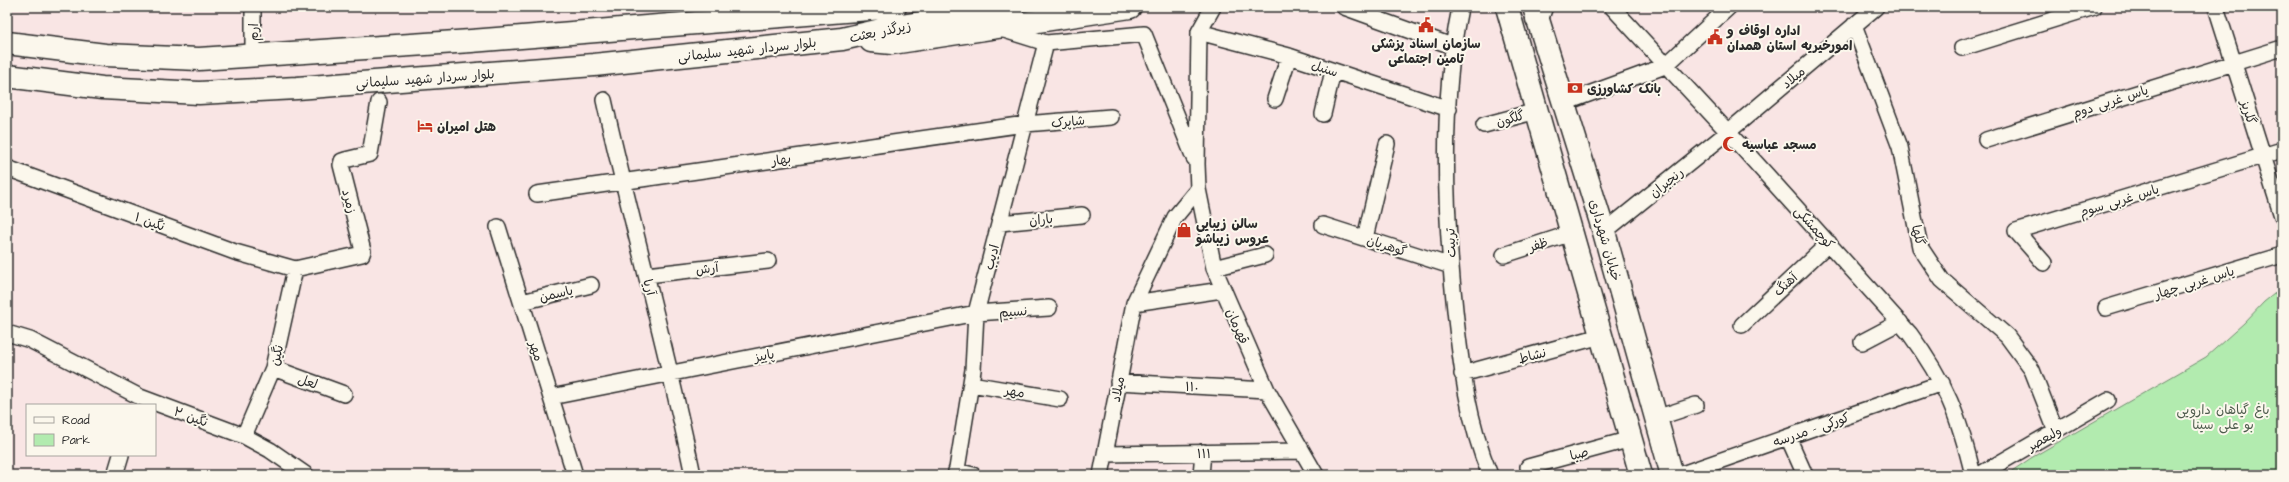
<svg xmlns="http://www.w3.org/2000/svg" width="2289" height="482" viewBox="0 0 2289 482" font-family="'Architects Daughter','Playpen Sans Arabic',sans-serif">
<rect width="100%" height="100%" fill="#f9e5e4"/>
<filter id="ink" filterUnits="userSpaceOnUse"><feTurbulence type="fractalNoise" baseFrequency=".025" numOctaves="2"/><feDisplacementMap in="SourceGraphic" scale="8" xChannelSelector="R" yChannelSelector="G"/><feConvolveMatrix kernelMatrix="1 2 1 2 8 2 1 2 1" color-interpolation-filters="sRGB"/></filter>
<g filter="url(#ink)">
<!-- green -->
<path fill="#b2ebaf" stroke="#6e8b6d" d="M2279,290l3,5v180h-276l25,-17 175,-101 38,-34 20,-21z"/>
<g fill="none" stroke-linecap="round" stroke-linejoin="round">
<!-- minor casing -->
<g stroke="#2b2b2b" stroke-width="18">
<path id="minor" d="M1213,7l-14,25 -2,132 1,25 16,79 53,122 49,85
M1344,7l108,39
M1457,7l3,1c-20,95 -15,206 -5,302 6,56 13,112 35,165
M1612,7l116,125 182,202c36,49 49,82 63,141
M2216,7l66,209
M1854,25l46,122 20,100 22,33 65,56 25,34 24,61
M1001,29l45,14 98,-9 50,124
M1199,32l90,24 160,53
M1962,48l132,-41
M253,56v-49
M1275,99l14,-43
M604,100c28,126 63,249 89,375
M1564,103l101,-37 64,-59
M1323,114l10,-43
M1484,125l53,-14
M1986,140l296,-92
M7,168l228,84 60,17 67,-15 1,-3 -22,-86 1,-4 3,-1 25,-6 9,-52
M537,194l488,-70 86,-7
M1000,223l82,-8
M1323,225l128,41
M498,227l77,248
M1604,232l124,-100 148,-125
M1365,238l22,-94
M1504,255l68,-22
M2044,263l-28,-32 266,-81
M1214,268l51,-13
M647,275l121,-14
M522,302l69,-17
M1134,303l88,-13
M2106,308l176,-53
M1742,325l87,-82
M7,333l23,7 110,57 104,39 26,14 36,25
M1862,342l38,-20
M273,368l71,26
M1462,374l139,-38
M1118,382l149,8
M971,384l89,15
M551,397l425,-84 73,-5
M1656,418l40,-13
M244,436l29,-68 22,-99
M1788,437l17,38
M1105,454l197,-3
M1528,467l103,-28
M956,471l17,4
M115,475l6,-20
M956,475l17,-105 3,-57 70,-270
M1101,475l33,-172 41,-86 23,-28
M1201,475l2,-23
M1679,475l263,-92
M1979,475l129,-75"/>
</g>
<!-- primary casing -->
<g stroke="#2b2b2b" stroke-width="25">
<path id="primary" d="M1507,7l134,468
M1534,7l70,225 68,243"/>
</g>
<!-- trunk casing -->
<g stroke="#2b2b2b" stroke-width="25">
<path id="trunk" d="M1537,19l4,-12
M871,41l21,2 238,-36
M7,43l98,12 94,4 272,-18 424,-34
M7,76l95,12 97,5 98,-5 297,-23 248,-26 48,-11 122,-21"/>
</g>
<!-- minor -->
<use href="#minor" stroke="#fbf7ec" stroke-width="15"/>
<!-- primary -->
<use href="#primary" stroke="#fbf7ec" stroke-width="22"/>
<!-- trunk -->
<use href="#trunk" stroke="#fbf7ec" stroke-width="22"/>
</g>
</g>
<!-- icons -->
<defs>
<g id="civic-bare" transform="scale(1.2)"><path d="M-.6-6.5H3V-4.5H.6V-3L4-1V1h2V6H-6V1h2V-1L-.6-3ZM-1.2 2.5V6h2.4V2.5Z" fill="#c8321e" stroke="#fbf7ec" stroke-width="2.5" paint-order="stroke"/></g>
<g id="bank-bare" transform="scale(1.2)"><path d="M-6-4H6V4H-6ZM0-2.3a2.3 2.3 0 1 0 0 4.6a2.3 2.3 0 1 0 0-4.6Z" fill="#c8321e" stroke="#fbf7ec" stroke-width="2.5" paint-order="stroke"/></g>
<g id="hotel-bare" transform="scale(1.2)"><path d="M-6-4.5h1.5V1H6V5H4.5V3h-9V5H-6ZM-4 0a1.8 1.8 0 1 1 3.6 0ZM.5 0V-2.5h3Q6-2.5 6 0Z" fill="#c8321e" stroke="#fbf7ec" stroke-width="2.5" paint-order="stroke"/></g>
<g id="mosque-bare" transform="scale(1.2)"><path d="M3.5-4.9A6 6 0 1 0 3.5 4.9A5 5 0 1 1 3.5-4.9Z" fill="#c8321e" stroke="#fbf7ec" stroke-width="2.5" paint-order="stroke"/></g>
<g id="shop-bare" transform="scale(1.2)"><path d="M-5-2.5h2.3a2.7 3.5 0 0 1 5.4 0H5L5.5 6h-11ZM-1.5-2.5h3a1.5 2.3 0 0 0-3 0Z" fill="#c8321e" stroke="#fbf7ec" stroke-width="2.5" paint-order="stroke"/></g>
</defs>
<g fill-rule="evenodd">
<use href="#civic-bare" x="1426" y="25"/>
<use href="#civic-bare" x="1715" y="37"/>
<use href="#bank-bare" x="1575" y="88"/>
<use href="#hotel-bare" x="425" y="126"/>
<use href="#mosque-bare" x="1730" y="144"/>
<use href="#shop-bare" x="1184" y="230"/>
</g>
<g text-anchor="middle" stroke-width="4" stroke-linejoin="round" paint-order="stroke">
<!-- poi labels -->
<g font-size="13" font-weight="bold" fill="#2b2b2b" stroke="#fbf7ec" text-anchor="start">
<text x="1727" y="35">اداره اوقاف و<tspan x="1727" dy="15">امورخیریه استان همدان</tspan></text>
<text x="1426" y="48" text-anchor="middle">سازمان اسناد پزشکی<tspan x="1426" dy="15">تامین اجتماعی</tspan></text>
<text x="1587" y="93">بانک کشاورزی</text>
<text x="437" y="131">هتل امیران</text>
<text x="1742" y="149">مسجد عباسیه</text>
<text x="1196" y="228">سالن زیبایی<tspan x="1196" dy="15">عروس زیباشو</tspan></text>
</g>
<!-- street labels -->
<g font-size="13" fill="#2b2b2b" stroke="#fbf7ec">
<text transform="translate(880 31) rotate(-12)" y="5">زیرگذر بعثت</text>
<text transform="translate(253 32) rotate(-89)" y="5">ارم</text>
<text transform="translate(747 49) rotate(-6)" y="5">بلوار سردار شهید سلیمانی</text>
<text transform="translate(1325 68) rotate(18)" y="5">سنبل</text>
<text transform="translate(1793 77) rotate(-40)" y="5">میلاد</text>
<text transform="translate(425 78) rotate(-4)" y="5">بلوار سردار شهید سلیمانی</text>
<text transform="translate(2110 101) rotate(-18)" y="5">یاس غربی دوم</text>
<text transform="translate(2249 112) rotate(73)" y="5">گلریز</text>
<text transform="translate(1510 118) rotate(-15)" y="5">گلگون</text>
<text transform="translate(1068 121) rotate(-5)" y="5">شاپرک</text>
<text transform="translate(781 159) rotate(-8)" y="5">بهار</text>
<text transform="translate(1666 182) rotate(-39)" y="5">رنجبران</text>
<text transform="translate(2119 200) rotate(-17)" y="5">یاس غربی سوم</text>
<text transform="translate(350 201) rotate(75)" y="5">زمرد</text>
<text transform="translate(1041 219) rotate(-5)" y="5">باران</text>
<text transform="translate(150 221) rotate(20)" y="5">نگین ۱</text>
<text transform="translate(1815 227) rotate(48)" y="5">کوچمشکی</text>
<text transform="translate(1919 235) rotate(77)" y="5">گلها</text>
<text transform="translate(1606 240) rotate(74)" y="5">خیابان شهرداری</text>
<text transform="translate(1450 243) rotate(-92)" y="5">تربیت</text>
<text transform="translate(1538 244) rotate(-18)" y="5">ظفر</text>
<text transform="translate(1387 245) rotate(18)" y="5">گوهریان</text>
<text transform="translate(991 257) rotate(-75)" y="5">ادیب</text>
<text transform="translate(707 268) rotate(-7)" y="5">آرش</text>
<text transform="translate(2194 282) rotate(-17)" y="5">یاس غربی چهار</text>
<text transform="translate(1785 284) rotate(-43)" y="5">آهنگ</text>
<text transform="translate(650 287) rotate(75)" y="5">آریا</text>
<text transform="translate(556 293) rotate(-13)" y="5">یاسمن</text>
<text transform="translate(1013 311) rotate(-4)" y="5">نسیم</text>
<text transform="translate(1238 326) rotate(66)" y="5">قهرمان</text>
<text transform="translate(537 351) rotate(73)" y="5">مهر</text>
<text transform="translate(276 355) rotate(-76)" y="5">نگین</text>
<text transform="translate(764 355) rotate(-11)" y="5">پاییز</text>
<text transform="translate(1532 355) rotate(-15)" y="5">نشاط</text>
<text transform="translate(308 381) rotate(20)" y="5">لعل</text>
<text transform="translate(1192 386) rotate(3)" y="5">۱۱۰</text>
<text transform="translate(1117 389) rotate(-79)" y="5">میلاد</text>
<text transform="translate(1015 391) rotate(10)" y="5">مهر</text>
<text transform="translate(191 416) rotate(20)" y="5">نگین ۲</text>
<text transform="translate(1811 429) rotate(-19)" y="5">کورکی - مدرسه</text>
<text transform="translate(2044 438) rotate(-30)" y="5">ولیعصر</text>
<text transform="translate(1204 453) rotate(-1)" y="5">۱۱۱</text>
<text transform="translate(1579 453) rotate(-15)" y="5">صبا</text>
</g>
<!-- park labels -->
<g font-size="13" fill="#4d5b4c" stroke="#fbf7ec">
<text x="2223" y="414">باغ گیاهان دارویی<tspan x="2223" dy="15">بو علی سینا</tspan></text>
</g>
</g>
<!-- margin -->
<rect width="2289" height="482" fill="none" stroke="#fbf7ec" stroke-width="24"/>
<rect x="12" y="12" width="2265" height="458" fill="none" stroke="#2b2b2b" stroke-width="1.5" filter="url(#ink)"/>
<!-- legend -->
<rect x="26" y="404" width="130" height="52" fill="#fbf7ec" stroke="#a8a59f"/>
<rect x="34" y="417" width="20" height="6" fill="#fbf7ec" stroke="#a8a59f"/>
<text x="62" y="424" font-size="12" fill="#2b2b2b">Road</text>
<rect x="34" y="434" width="20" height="12" fill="#b2ebaf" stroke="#a8a59f"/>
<text x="62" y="444" font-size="12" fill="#2b2b2b">Park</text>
</svg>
